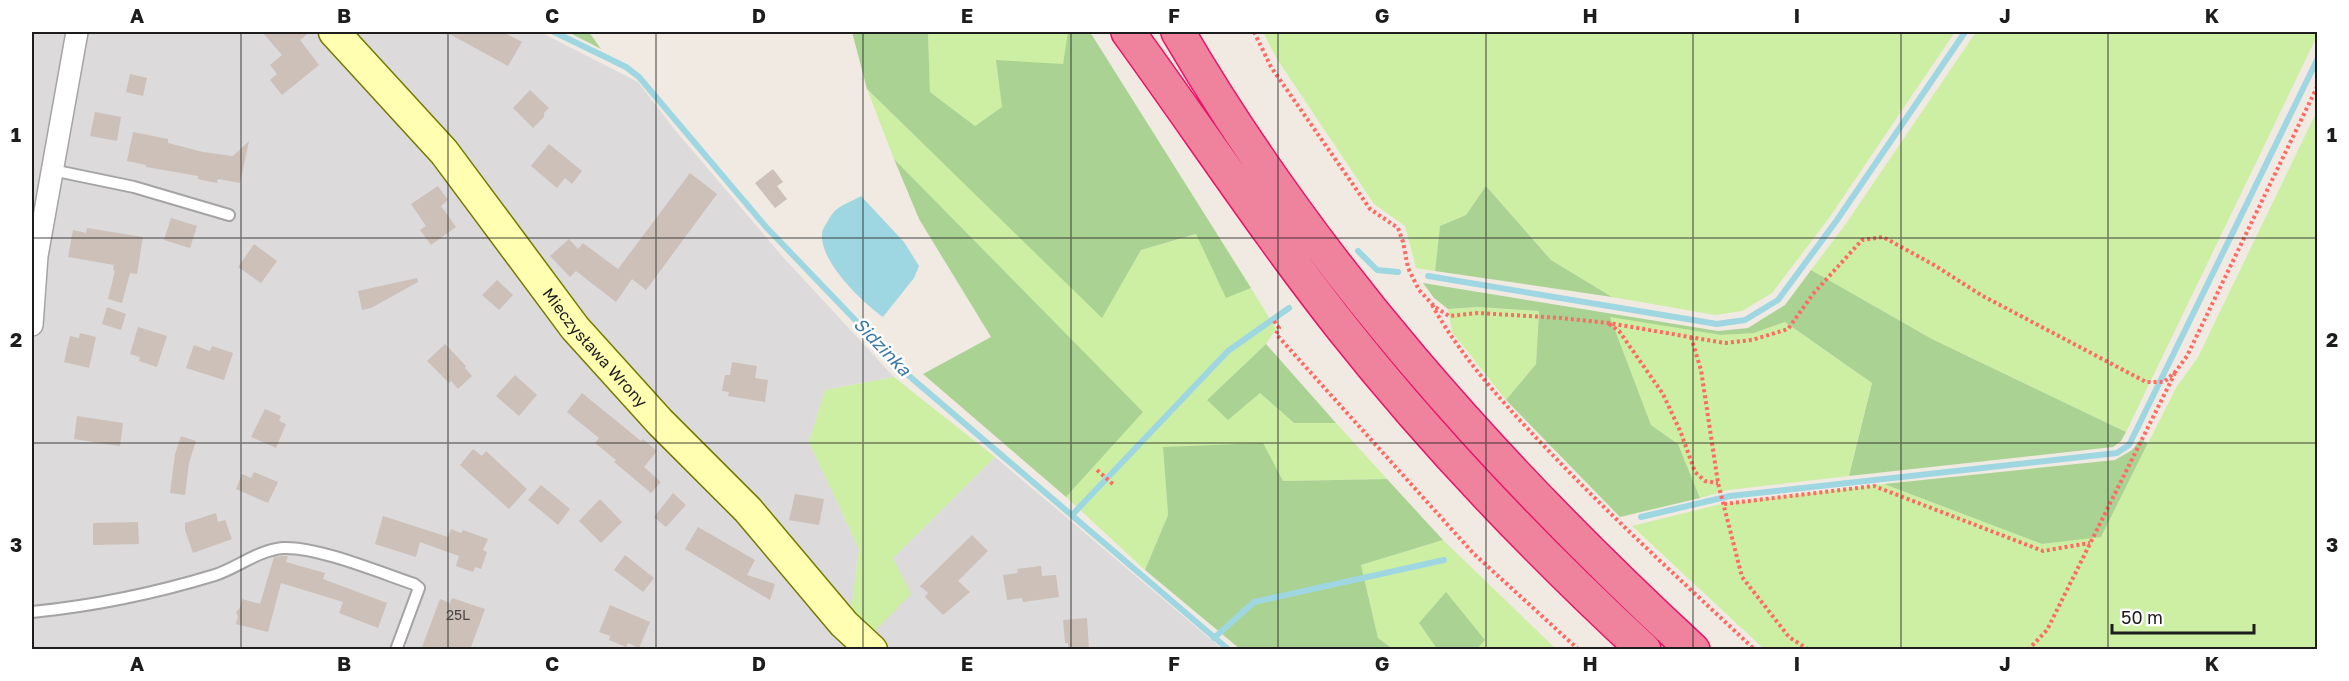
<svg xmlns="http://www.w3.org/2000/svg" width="2349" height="681" viewBox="0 0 2349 681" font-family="'Golos Text',sans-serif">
<rect width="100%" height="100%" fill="#f0eae2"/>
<!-- residential -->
<path fill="#dcdada" d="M32,32h508l98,50 37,48 107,126 112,121 -69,13 -16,52 50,107 -8,61 42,-52 102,-101 227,192h-1190z"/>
<!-- grass -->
<path fill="#cdefa3" d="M928,32h140l1,1 -6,32 -88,61 -45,-34z
M1263,32h692l-126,186 -57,75 -30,18 -27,4 -103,-18 -61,-37 -65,-74 -20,29 -26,11 -5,45 -19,-3 -11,-42 -31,-22 -97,-145z
M1976,32h341v4l-191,396 -194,-93 -121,-69 34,-45z
M867,89l235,228 39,-67 56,-16 29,63 25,-9 25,41 -10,15 -59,56 53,-7 34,30h42l51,56 -105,2 -119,-33 5,67 -23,55 -79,-73 76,-85 -248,-253z
M2317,111v538h-553l-132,-123 89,-22 163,-20 158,60 59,-8 75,-148 22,-31z
M1478,307l61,4 -3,53 -30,36 -54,-68 -4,-23z
M1609,316l112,19 33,-2 31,-11 87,61 -23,93 -120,14 -29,8 -22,-54 -27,-19z
M894,377l101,80 -102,101 18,36 -37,38 -23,-22 8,-61 -50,-107 16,-52z
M1443,540l113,109h-79l8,-9 -66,-17 18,26h-44l-15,-11 -17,-73z"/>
<!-- forest -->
<path fill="#aad393" d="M568,32h21l12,17z
M852,32h76l2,60 45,34 27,-19 -6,-47 67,4 5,-32h22l161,256 -25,10 -30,-64 -55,16 -39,68 -235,-229z
M894,159l249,253 -77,85 -143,-123 68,-37 -72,-118z
M1486,186l65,74 61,37 -177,-26 5,-45 26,-11z
M1811,270l121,69 194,93 -5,9 -8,6 -264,29 23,-93 -87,-61 -31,11 -33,2 -111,-18 41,108 27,19 22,54 -80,19 -114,-117 30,-36 3,-53 -61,-4 -30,2 -14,-11 -11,-15 295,48 30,-3 37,-23z
M1266,344l70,79h-42l-34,-30 -32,27 -21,-20z
M2140,440l8,3 -47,94 -59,7 -158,-60 231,-24 17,-10z
M1263,443l20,38 104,-2 56,61 -82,25 17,73 15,11h-153l-95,-79 23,-55 -5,-68z
M1446,592l39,48 -8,9h-40l-18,-26z"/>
<!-- water -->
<path fill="#9ed7e2" d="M861,196l43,46 15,24 -5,12 -31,39c-21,-15 -64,-56 -61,-84 1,-5 8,-16 11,-20 6,-8 20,-12 28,-17z"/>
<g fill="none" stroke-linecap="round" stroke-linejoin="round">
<!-- stream -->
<path stroke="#9ed7e2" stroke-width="6" d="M554,32l72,35 13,10 127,150 142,148 321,275
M1358,251l19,19 21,2
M1428,276l289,48 28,-4 33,-20 59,-80 128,-188
M1072,515l156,-164 61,-43
M1641,517l89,-21 387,-43 12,-8 189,-387
M1214,638l40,-36 190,-42"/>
</g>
<!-- building -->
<path fill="#ccc0b8" d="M262,32h48l-10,8 19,25 -37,30 -12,-15 7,-6 -7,-9 12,-10z
M446,32h57l19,10 -14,24z
M130,74l17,4 -4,18 -17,-4z
M530,90l19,18 -5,5v4l-11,11 -20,-20z
M95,112l26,5 -4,24 -27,-5z
M133,132l35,7v4l35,9 30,4 16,-15 -9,42 -22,-4 -1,4 -19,-4v-3l-52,-9v-2l-19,-4z
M549,144l33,27 -10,13 -7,-6 -8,10 -26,-22z
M773,169l10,13 -6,4 10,13 -12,9 -20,-25z
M690,173l27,21 -71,96 -14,-11 -16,23 -40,-31 -6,6 -20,-21 19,-17 9,10 5,-6 35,26z
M438,186l10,14 -7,6 15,21 -25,18 -11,-15 6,-4 -15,-22z
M171,218l26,8 -7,22 -26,-8z
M87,228l56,9 -6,37 -7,-1 -8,30 -14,-4 7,-28 -2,-1 1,-5 -46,-8 5,-27 13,3z
M254,244l23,17 -16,22 -23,-16z
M417,278l1,4 -47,26 -9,2 -4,-19z
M497,280l16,15 -14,15 -17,-15z
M107,307l19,7 -5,16 -19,-6z
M138,327l29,9 -10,31 -18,-6 1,-4 -10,-3z
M80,333l16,4 -7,31 -25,-6 6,-26 9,2z
M445,344l21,22 -1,2 7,8 -14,13 -7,-8 -2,2 -22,-22z
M194,345l16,6 2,-5 21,7 -9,27 -38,-12z
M732,362l25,4 -2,12 13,2 -3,22 -37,-6 1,-4 -7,-1 3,-16h5z
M515,375l22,20 -18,21 -23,-20z
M582,393l59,48 2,-2 14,12 -13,16 17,15 -10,11 -37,-31 2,-2 -21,-17 4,-5 -32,-26z
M265,409l16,7 -2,5 7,3 -10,24 -25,-11z
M77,416l46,7 -3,23 -46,-7z
M181,436l15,5 -7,22 -4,32 -15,-2 5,-39z
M473,449l9,7 4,-5 41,38 -18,20 -49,-44z
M254,472l24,10 -10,21 -32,-14 6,-15 9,4z
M541,485l29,24 -12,16 -30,-25z
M673,493l13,12 -20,22 -12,-10z
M795,494l29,5 -5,26 -30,-5z
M600,499l22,23 -21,21 -22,-22z
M216,513l2,9 7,-2 7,19 -39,14 -8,-23v-7z
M383,516l65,21 3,-8 10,4 2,-3 25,9 -5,11 4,2 -6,17 -6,-2 -2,5 -17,-6 3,-10 -39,-14 -4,15 -41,-13z
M138,522l1,22 -46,1v-22z
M698,527l57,33 -8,15 28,9 -5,16 -85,-51z
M972,535l16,16 -30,30 12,11 -27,23 -18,-18 3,-4 -8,-7z
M625,555l29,23 -11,14 -29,-22z
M283,556h5l-2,6 39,11 -2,6 64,24 -9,25 -39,-15 4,-11 -62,-19 -13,49 -32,-8 2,-8 -2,-4 4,-4 2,-9 18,5 14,-47z
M1041,566l1,10 14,-1 3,22 -36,5 -1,-4 -15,2 -4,-25 15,-2 -1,-4z
M452,598l33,11 -15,41h-49l19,-51 10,4z
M610,605l40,17 -11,26 -11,-5 -2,4 -17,-7 1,-4 -11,-4z
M1087,618l2,32h-21v-7h-3l-2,-23z"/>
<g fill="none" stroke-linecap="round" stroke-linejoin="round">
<!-- lane casing -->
<g stroke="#a4a4a4" stroke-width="14">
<path id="lane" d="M52,170l82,17 95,28
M32,612c61,-6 124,-19 183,-37 22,-7 43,-25 68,-27 33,-2 98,25 131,36l5,4 -23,62"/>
</g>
<!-- street casing -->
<g stroke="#a4a4a4" stroke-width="24">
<path id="street" d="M32,325l5,-69 40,-224"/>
</g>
<!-- secondary casing -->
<g stroke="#747900" stroke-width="33">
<g id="secondary">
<path id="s1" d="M334,32l110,120 131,176 85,94 88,88 96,114 28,26"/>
</g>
</g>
<!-- highway casing -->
<g stroke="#ea136a" stroke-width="36">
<path id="highway" d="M1128,32c72,99 139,201 215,297 91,115 193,221 301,321
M1178,32c136,233 317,435 515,618"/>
</g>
<!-- path -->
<path stroke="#ff6a64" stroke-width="4" stroke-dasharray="3 3" stroke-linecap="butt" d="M1254,32l17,35 99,142 28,19 5,14 5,26 11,22 16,17 14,9 29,-3 83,5 47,5 117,20 27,-3 36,-11 25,-35 49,-54 21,-3 51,28 47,30 165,87h18l12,-11 11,-15 131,-271
M1432,305c30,53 71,98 113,142 67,71 139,136 210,203
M1274,321l5,7 -3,6 197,219 106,97
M1609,324l10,7 44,63 18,39 14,39 10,9 13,2
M1691,337l10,33 17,113 24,94 47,60 20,13
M1097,470l17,15
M1724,504l150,-18 169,65 47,-8
M2028,650l19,-20 128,-257"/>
<!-- lane -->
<use href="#lane" stroke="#fff" stroke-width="10"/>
<!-- street -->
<use href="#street" stroke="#fff" stroke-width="21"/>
<!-- secondary -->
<use href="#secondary" stroke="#fffeb1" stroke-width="30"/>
<!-- highway -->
<use href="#highway" stroke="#ef829d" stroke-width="33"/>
</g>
<!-- grid -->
<path fill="none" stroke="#1d1d1d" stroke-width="1.5" stroke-opacity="0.55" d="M241,32v618M448,32v618M656,32v618M863,32v618M1071,32v618M1278,32v618M1486,32v618M1693,32v618M1901,32v618M2108,32v618M32,238h2286M32,443h2286"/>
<g text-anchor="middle" stroke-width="5" stroke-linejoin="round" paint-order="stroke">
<!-- number labels -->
<g font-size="14" fill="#494644">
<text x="458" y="620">25L</text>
</g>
<!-- street labels -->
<g font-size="16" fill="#1d1d1d" stroke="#fff">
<text dy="6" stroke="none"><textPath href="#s1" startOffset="410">Mieczysława Wrony</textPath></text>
</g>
<!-- water labels -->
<g font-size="18" font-style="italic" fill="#3c78a6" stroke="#fff">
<text transform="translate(882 347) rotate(46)" y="6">Sidzinka</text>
</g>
</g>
<!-- border -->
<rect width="2349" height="681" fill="none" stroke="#ffffff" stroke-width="66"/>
<!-- scale -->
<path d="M2112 624v9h142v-9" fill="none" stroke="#1d1d1d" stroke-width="3"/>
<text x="2121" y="624" font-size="18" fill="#1d1d1d" stroke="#ffffff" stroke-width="4.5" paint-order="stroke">50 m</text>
<rect x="33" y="33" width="2283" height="615" fill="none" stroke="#1d1d1d" stroke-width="2"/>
<g font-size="20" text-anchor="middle" font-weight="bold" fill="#1d1d1d">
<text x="137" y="23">A</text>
<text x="344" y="23">B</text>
<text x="552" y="23">C</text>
<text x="759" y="23">D</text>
<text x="967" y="23">E</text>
<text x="1174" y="23">F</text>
<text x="1382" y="23">G</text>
<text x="1590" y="23">H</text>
<text x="1797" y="23">I</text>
<text x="2005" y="23">J</text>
<text x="2212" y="23">K</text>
<text x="16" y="142">1</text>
<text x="2332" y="142">1</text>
<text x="16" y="347">2</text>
<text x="2332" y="347">2</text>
<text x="16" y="552">3</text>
<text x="2332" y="552">3</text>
<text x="137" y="671">A</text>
<text x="344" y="671">B</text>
<text x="552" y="671">C</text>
<text x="759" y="671">D</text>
<text x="967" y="671">E</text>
<text x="1174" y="671">F</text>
<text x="1382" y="671">G</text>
<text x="1590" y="671">H</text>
<text x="1797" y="671">I</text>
<text x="2005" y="671">J</text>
<text x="2212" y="671">K</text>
</g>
</svg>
